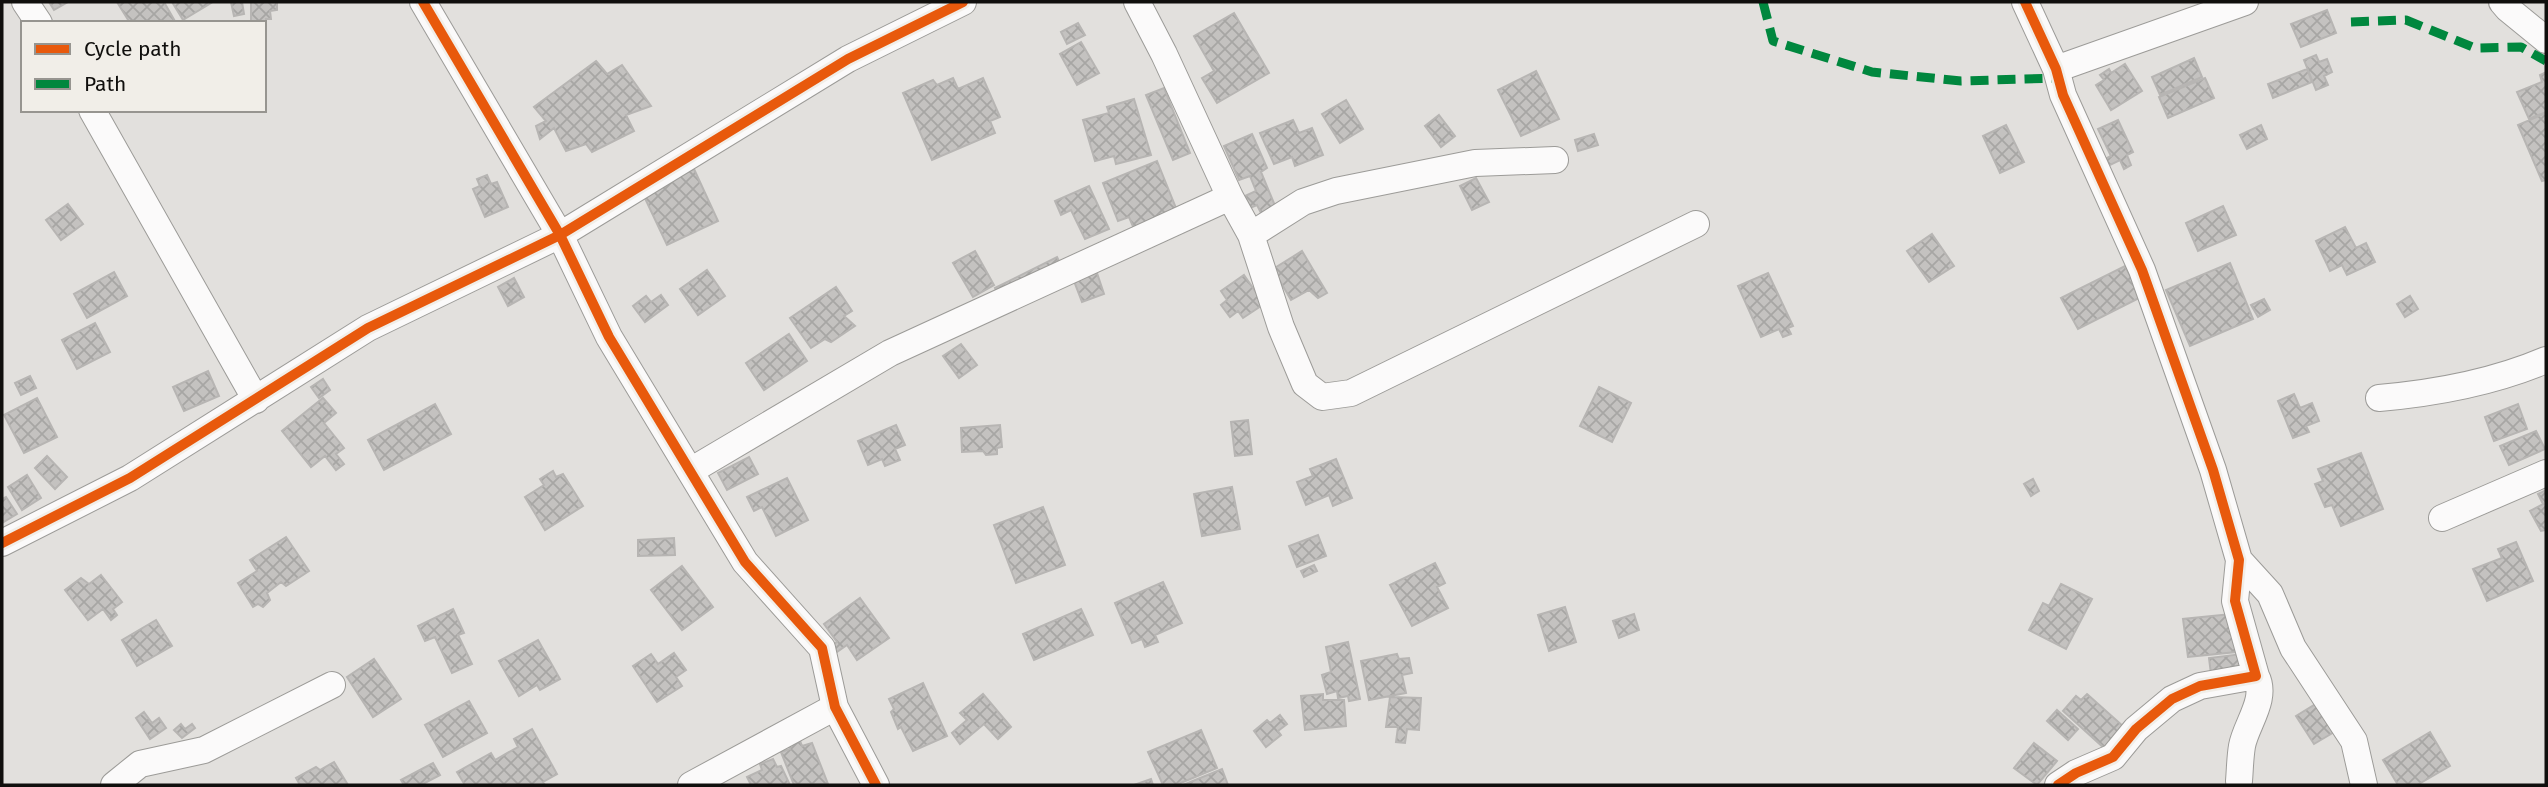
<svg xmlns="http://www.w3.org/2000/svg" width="2548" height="787" viewBox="0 0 2548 787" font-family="'Fira Sans',sans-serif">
<defs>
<pattern id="building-cross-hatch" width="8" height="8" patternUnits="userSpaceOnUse" patternTransform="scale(1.75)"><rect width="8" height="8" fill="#c4c2c0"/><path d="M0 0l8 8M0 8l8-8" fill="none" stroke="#a7a6a4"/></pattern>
</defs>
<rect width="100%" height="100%" fill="#e2e0dd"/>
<!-- building -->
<path fill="url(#building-cross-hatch)" stroke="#b7b5b3" stroke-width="2" d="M49,2h19l-14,8z
M117,2h47l12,21h-46z
M172,2h38l1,1 -28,17z
M231,2h11l2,12 -10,2z
M251,2h26v8l-7,1 1,8h-5v16h-2v-12h-13z
M2327,10l9,23 -35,14 -10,-23z
M1234,13l35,60 -52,30 -15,-25 12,-7 -20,-35z
M1078,23l7,12 -18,9 -6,-12z
M1081,42l18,31 -22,12 -17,-31z
M2316,55l3,7 8,-3 5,13 -8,4 4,9 -12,5 -12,-30z
M2194,58l8,19 -42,18 -8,-18z
M596,61l11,13 15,-9 29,41 -25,9 8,16 -42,21 -6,-8 -20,7 -12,-23 -14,11 -4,-13 10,-5 -12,-14z
M2125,64l17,27 -31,19 -15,-25 8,-5 -4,-5 9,-6 2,4z
M2307,69l5,13 -39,16 -5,-14z
M1536,71l23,48 -38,17 -23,-46z
M2546,72v40l-17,7 -12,-27 25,-10 -2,-7z
M953,78l5,11 25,-11 17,39 -10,4 5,12 -63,27 -29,-67 30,-13 4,5z
M2205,78l9,20 -46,20 -9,-21z
M1164,88l26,65 -17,7 -27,-65z
M1134,99l17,56 -35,9 -2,-8 -19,5 -12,-41 26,-7 -2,-6z
M1346,100l17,29 -23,14 -18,-29z
M2546,113v67l-4,1 -24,-56z
M1439,115l16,21 -14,11 -16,-21z
M1293,120l6,13 13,-5 11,27 -28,11 -3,-9 -18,7 -14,-31z
M2118,120l15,32 -6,3 4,10 -7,4 -4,-9 -12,6 -3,-7 6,-3 -13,-27z
M2006,125l18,37 -24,11 -17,-37z
M2261,125l6,14 -20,10 -7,-14z
M1252,134l15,34 -6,4 17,41 -14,6 -7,-14 -7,3 -5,-12 11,-5 -6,-15 -11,4 -15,-34z
M1594,134l4,11 -20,6 -3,-11z
M1157,161l23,57 -43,18 -8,-19 -11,4 -15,-38z
M694,169l24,52 -51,24 -25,-53z
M487,175l4,9 6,-2 11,25 -23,10 -12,-28 7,-3 -3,-7z
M1476,178l13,24 -17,8 -12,-24z
M1089,186l20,43 -24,10 -14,-29 -10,5 -6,-14z
M68,204l15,20 -22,16 -15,-20z
M2223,206l13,29 -38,16 -12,-28z
M2345,227l11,21 10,-5 9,19 -28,13 -5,-10 -12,6 -14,-30z
M1932,234l22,32 -25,16 -22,-31z
M975,251l19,34 -21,12 -20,-34z
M1302,251l25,42 -9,5 -9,-8 -18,10 -18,-31z
M1057,257l6,13 -62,31 -6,-13z
M2230,263l23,56 -63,27 -24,-56z
M2125,266l16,31 -63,32 -17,-31z
M707,270l18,26 -27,19 -18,-26z
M114,272l13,24 -40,22 -13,-24z
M1097,273l7,21 -22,8 -8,-21z
M1768,273l25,53 -5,2 3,6 -8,3 -4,-8 -18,8 -23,-51z
M1244,275l20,29 -21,14 -5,-7 -8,6 -9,-12 6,-5 -6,-9z
M514,278l10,19 -16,9 -10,-19z
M836,287l16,24 -8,5 11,10 -24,16 -6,-3 -14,9 -21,-30z
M661,295l7,10 -23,17 -12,-16 13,-10 5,6z
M2410,296l8,13 -13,8 -8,-13z
M2264,299l6,11 -12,7 -7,-12z
M95,323l15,29 -33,17 -15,-29z
M789,334l18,27 -43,29 -18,-27z
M961,344l16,21 -18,13 -16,-22z
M208,371l11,25 -35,15 -11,-24z
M30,376l6,12 -15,7 -6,-12z
M323,379l7,11 -11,8 -8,-11z
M1599,387l32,16 -19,39 -32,-16z
M2294,394l6,14 12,-5 7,18 -13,5 3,6 -16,6 -15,-37z
M37,398l20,39 -33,16 -20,-38z
M323,398l13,15 -12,10 20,25 -8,6 8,10 -8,6 -11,-14 -14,11 -29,-36z
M435,404l16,30 -67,36 -16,-30z
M2518,404l9,25 -33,12 -9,-24z
M1248,420l4,34 -17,2 -4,-34z
M896,425l9,20 -10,4 5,11 -15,6 -3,-7 -14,6 -10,-24z
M1000,425l2,22 -5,1v6l-11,1 -3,-4 -21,1 -1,-24z
M2536,431l9,18 -36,16 -9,-19z
M2361,453l22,56 -42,17 -9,-21 -7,2 -10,-23 8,-3 -5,-12z
M47,456l20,21 -12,12 -20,-21z
M749,457l9,17 -31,16 -9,-17z
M1336,459l16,39 -19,8 -4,-11 -23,10 -9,-23 16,-6 -3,-7z
M553,471l3,6 7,-3 20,32 -38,24 -20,-33 19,-12 -4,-6z
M27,475l14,23 -19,12 -14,-23z
M787,478l21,42 -32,16 -14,-29 -8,4 -7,-14z
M2033,479l6,12 -8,5 -7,-12z
M1232,487l8,42 -38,7 -8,-42z
M2546,490v40l-5,1 -11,-20 13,-7 -5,-10z
M6,497l11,17 -15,9v-24z
M1043,507l22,58 -49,18 -22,-58z
M1318,535l8,21 -29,11 -8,-21z
M286,537l23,34 -23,15 -5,-4 -14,11 3,7 -7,7 -5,-3 -5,3 -15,-24 19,-12 -7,-11z
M674,538l1,17 -37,1v-16z
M2516,542l17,39 -46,20 -14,-32 29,-11 -4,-9z
M1435,563l10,20 -8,4 11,21 -36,18 -22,-41z
M1314,565l3,6 -13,6 -3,-6z
M682,566l31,41 -31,23 -31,-40z
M101,575l21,27 -9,7 4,6 -6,5 -8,-11 -15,11 -23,-30 16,-12 8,6z
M1163,582l19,41 -27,12 3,7 -13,5 -3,-8 -10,4 -17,-40z
M2061,584l31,15 -26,50 -37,-19 14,-27 6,3z
M860,598l29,40 -32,22 -10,-15 -13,9 -5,-7 8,-5 -13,-18z
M1565,607l11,35 -27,9 -11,-36z
M453,609l11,24 -6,2 14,29 -20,9 -17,-36 -10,4 -7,-15z
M1081,609l12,26 -59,25 -11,-26z
M1634,614l5,16 -20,8 -6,-17z
M2231,614l5,38 -48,5 -5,-38z
M156,620l16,26 -35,20 -15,-26z
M538,640l22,39 -20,11 -3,-5 -18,11 -20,-35z
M1348,642l12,57 -11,2 -1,-5 -10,2 -1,-7 -10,3 -5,-19 9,-3 -5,-25z
M674,653l12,17 -10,7 6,9 -25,16 -24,-36 18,-12 7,10z
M1397,654l2,5 10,-1 3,15 -10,2 4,18 -37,7 -8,-39z
M2242,654l1,16 -32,4 -2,-16z
M374,659l27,40 -28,18 -26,-40z
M923,683l24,53 -34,15 -12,-24 -3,2 -7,-17 3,-3 -5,-10z
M983,694l28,33 -13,12 -14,-15 -24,20 -8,-11 15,-13 -7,-7z
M1323,694v6h21l2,26 -41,4 -4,-34z
M2087,694l37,33 -20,21 -41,-37 13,-15 5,4z
M1390,697l31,1 -2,32 -12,-1 -2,14 -9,-1 2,-15h-12z
M469,701l18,32 -44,24 -18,-32z
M2319,702l17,29 -22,13 -18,-28z
M2057,710l21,19 -10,11 -21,-19z
M144,712l8,11 7,-5 7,10 -16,11 -14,-21z
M1280,715l7,9 -9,7 3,4 -15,12 -12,-16 13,-11 3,3z
M181,724l4,5 7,-5 3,4 -13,10 -8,-8z
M532,729l25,45 -14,8 2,3h-80l-8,-13 34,-19 4,7 23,-13 -4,-8z
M1201,730l16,38 -41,17h-13l-15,-33z
M2430,732l20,34 -33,19h-19l-15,-25z
M798,735l4,11 10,-3 16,41 -34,1 -13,-33 9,-3 -4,-10z
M2034,743l23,18 -20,24 -23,-17z
M773,759l4,8 4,-1 9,19h-39l-4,-8 15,-7 -2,-6z
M334,762l14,23h-48l-4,-7 20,-11 4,3z
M433,763l7,12 -19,10h-17l-3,-5z
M1222,769l6,16h-45z
M1151,779l2,6h-19z"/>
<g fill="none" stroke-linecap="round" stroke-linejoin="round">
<!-- minor casing -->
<g stroke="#9c9b98" stroke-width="28">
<path id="minor" d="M25,2l14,21
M423,2l137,233 49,102 136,225 77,86 13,59 41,78
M1137,2l27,52 66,143 21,38 30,92 24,57 17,13 29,-4 345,-169
M2025,2l31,67 7,26 79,175 71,200 26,90 -4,41 21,75 -56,10 -28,13 -36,30 -23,28 -37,16 -18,12
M2502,2l6,7 38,31
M2056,69l189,-67
M92,110l164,290
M1251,235l52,-33 33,-11 139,-28 80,-3
M2379,398c58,-5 113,-15 167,-38
M692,470l198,-117 340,-156
M2442,518l104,-45
M2,543l128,-65 238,-150 192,-93 288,-176 115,-57
M2239,560l31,34 23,54 61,93 10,44
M2239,781c1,-12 1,-23 3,-35 4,-22 26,-47 14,-70
M114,785l26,-21 64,-14 128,-65
M691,785l144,-78"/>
</g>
<!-- minor -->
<use href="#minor" stroke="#fbfafa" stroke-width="26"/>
<!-- quiet -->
<path stroke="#00873e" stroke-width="9" stroke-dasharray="18 9" stroke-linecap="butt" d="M1763,2l10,39 99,31 89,9 97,-3
M2351,22l55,-2 69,28 46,-1 25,14"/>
<!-- cycleway casing -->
<g stroke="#f1eee8" stroke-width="15">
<path id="cycleway" d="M423,2l137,233 49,102 136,225 77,86 13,59 41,78
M2025,2l31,67 7,26 79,175 71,200 26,90 -4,41 21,75 -56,10 -28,13 -36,30 -23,28 -37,16 -18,12
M2,543l128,-65 238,-150 192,-93 288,-176 115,-57"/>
</g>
<!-- cycleway -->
<use href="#cycleway" stroke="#e8590c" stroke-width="10"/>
</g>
<!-- border -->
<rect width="2548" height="787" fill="none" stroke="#100f0d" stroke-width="7"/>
<!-- legend -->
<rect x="21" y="21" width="245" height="91" fill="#f1eee8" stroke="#979590" stroke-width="2"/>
<rect x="35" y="44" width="35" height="10" fill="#e8590c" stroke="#979590" stroke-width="2"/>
<text x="84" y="56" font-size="21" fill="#100f0d">Cycle path</text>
<rect x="35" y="79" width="35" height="10" fill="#00873e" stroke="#979590" stroke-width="2"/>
<text x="84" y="91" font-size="21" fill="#100f0d">Path</text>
</svg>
